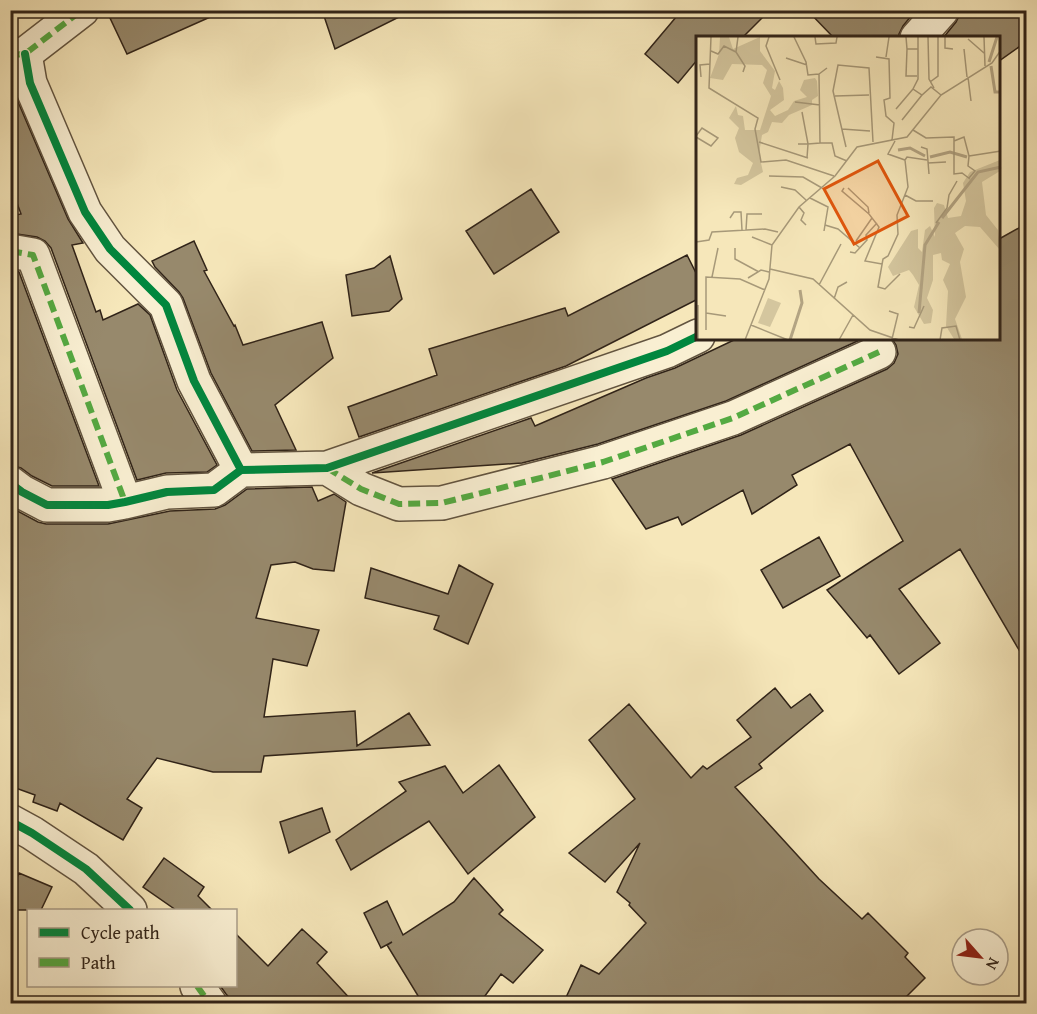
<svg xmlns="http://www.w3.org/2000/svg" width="1037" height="1014" viewBox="0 0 1037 1014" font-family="'Gentium Book Plus',serif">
<rect width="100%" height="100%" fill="#f6e7ba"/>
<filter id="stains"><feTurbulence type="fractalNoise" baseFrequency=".00333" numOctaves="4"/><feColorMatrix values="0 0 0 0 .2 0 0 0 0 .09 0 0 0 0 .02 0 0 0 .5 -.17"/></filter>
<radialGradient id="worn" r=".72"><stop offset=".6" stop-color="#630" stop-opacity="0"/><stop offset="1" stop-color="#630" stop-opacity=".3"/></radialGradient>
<!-- building -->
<path fill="#97896c" stroke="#302318" stroke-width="1.5" d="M126,10h100l-99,44 -17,-36z
M322,10h91l-78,39z
M682,10h88l-28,28h-44v21l-20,24 -33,-29z
M807,10h109l-13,16 -4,8v4h-65z
M960,10h66v32l-27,19v-23h-56l13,-16 4,-8z
M10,80l3,10 55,129 15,24 -11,2 24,67 4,-2 3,10 35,-16 12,11 27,75 40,75 -10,7 -41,1 -29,7 -86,-232 -6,-7 -8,-4 -27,-4v-17l11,-2 -11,-30z
M531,189l28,43 -65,42 -28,-43z
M1026,224v438l-66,-113 -61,40 41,54 -41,31 -29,-39 -3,3 -40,-48 76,-49 -53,-97 -58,31 5,10 -45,29 -9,-24 -61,35 -4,-8 -32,12 -34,-50 129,-44 146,-66 7,-6 4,-9 -2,-9 -4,-6h107v-100z
M194,241l13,29 -3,1 30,55 1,-1 8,20 79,-23 11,36 -58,47 21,45 -44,1 -41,-78 -28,-75 -4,-6 -24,-25 -3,-6z
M687,255l11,22v22l-132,67 -207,71 -11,-30 89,-32 -8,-26 136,-41 3,8z
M390,256l12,43 -13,12 -37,5 -6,-41 28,-7z
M10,270l9,2 80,214h-47l-20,-10 -11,-8 -11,-3z
M736,339h126l-136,62 -128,43 -76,19 -150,10 159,-55 4,8 111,-48 29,-10z
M312,487l6,14 16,-7 12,8 -12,69 -21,-2 -18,-7 -24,3 -15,53 63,12 -12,36 -34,-7 -9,58 91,-6 2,35 52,-33 21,32 -166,11 -3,16h-48l-56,-14 -30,41 15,9 -19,32 -63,-37 -3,8 -24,-9 2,-7 -25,-9v-279l28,15 8,2h62l62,-13 45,-2 10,-4 22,-16z
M819,537l21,39 -57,32 -22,-38z
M459,565l34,19 -25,60 -34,-15 5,-13 -74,-18 6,-30 77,26z
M775,688l16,20 19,-14 13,17 -64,53 3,4 -27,19 84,92 43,40 6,-6 40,40 -3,4 20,21 -26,26h-336l18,-39 18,9 47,-51 -17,-18 1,-2 -13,-11 23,-49 -35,39 -36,-29 66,-54 -46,-59 40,-36 62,74 12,-12 4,3 44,-32 -14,-17z
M499,765l36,52 -67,57 -39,-53 -78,49 -15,-30 70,-49 -7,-9 46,-16 18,27z
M322,808l8,24 -41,21 -9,-31z
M164,858l40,29 -6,9 14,14h-36l-33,-23z
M19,873l33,14 -11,23h-31v-17z
M474,878l29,32 -4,4 44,36 -30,33 -12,-9 -22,30h-56l-36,-59 5,-3 -11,6 -17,-35 23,-12 16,34 51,-33z
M302,929l25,23 -10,11 38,41h-120l-9,-10 -5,-7 2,-1h13v-52l32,32z"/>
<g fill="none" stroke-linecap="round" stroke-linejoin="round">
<!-- street casing -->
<g stroke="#625440" stroke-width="36">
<path id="street" d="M917,38l25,-28
M25,54l5,29 55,129 25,37 56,56 28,76 47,89
M10,55l15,-1 57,-44
M10,251l23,4 92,247
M327,468l34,21 38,15 43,-1 161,-41 130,-44 146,-66
M10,483l12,9 25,13h61l17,-3 42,-10 47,-2 27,-20 86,-2 340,-117 31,-15
M10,821l22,12 54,36 44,41
M197,986l13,18"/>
</g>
<!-- street -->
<use href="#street" stroke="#f9efd2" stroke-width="33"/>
<!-- quiet -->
<path stroke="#54aa42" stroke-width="6" stroke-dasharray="12 6" stroke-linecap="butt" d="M10,55l15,-1 57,-44
M10,251l23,4 92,247
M327,468l34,21 38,15 43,-1 161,-41 130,-44 146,-66
M197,986l13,18"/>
<!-- cycleway casing -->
<g stroke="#f9efd2" stroke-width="11">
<path id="cycleway" d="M25,54l5,29 55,129 25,37 56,56 28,76 47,89
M10,483l12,9 25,13h61l17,-3 42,-10 47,-2 27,-20 86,-2 340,-117 31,-15
M10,821l22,12 54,36 44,41"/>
</g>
<!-- cycleway -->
<use href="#cycleway" stroke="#00873e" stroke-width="8"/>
</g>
<!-- overview -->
<g transform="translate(696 36)">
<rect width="304" height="304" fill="#f6e7ba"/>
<path d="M24,1h9l4,12 27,-12v14l15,20 -3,17 3,2 4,-9 4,7 1,12 -14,10 5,6 13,-6 6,-9 13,-4 -7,-7 4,-10 11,-2 2,3 1,15 -6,4v5l-23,10 -7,8 -10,-1 -4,10 -6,3 -3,19 4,18 -22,13 -7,-1 3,-6 11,-3 5,-12 -14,-11 -4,-14 4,-10 -10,-10 7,-12 2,9 5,1 2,14h15l11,-34 -8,-13 4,-13 -5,-5 -30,-1 -9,16 -13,-2 9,-24zM304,124v11l-18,11 4,33 12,15 2,20 -20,-23 -15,-1 -10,7 9,16 -4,13 6,35 -11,22 7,20h-8l-8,-13 2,-35 -5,-11 7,-16 -8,-4 -1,-7 -8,2v25l-6,18 6,12 -2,13 -7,1 -10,-17 5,-22 -6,-10 -4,-5 -16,6 -5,-9 23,-36 7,-2v19l4,4 3,-22 5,-4 5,11 -1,-29 3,-5 7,2 4,13 13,-2 5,-15 -3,-18 7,-11zM72,262l13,5 -11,24 -12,-4z" fill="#d4c69e"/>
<path fill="none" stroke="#b3a483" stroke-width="3" d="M293,26l8,-25M295,30l4,26h6M202,114l12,-2 15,8M234,121l20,-5 17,5M246,182l36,-46 23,-5M223,277l6,-68 14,-23M94,304l12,-37 -2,-13"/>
<path fill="none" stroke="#a79979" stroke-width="1.5" d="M15,1l-2,51 49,30 -3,11 6,33 25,-2 48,16M73,1l-3,9 14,34M98,1l12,25 2,13 11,-1M119,1l1,7 20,-1 1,-6M210,1l1,12h11M222,1v42l-5,10 9,6 9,-8 10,8M232,1l1,42 5,9M249,1v11l8,1M288,1l1,29M272,3l16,14M211,13l-1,27h11M268,13l3,28M15,15l7,3 6,-8 12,6 2,-15M40,16l9,14 -2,6M180,21l13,2 1,39 -6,2 2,16 8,7 -2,17M190,21l3,-20M90,22l21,7M5,41l-1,-12 10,-1M272,41l3,24M234,46l8,-6v-39M139,60l34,-1M99,66l25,3M200,73l17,-20M106,76l6,32 12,-1 -1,-69 8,-6M206,84l20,-25M146,93l28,2M217,94l13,8 28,-1v37l8,-1 8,6M0,100l6,-8 16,10 -7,8 -15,-9M199,105l-7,13 17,6 2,-3 20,3M258,105l10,-4 5,19M63,106l49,16M124,107h12l3,13 12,5M102,108h10l-1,14M150,111l-13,-56 5,-26 31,3 4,74M225,111l6,2 2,25M273,120l32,-5M232,127l18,-1M73,140l34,1 19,11M273,142l6,-7 -7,-5 1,-10M85,151l14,3 11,10M148,152l-2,3 27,23 10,13 -14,34 17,3M152,152l20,19 1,6M209,159l11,6h17M114,162l18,9 -4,24M103,171l5,6 -3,7 5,5M34,182l4,-6h7l1,18M240,187l11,-15 2,-13 8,-14M129,189l13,4 22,19M50,194l1,-16h15M56,201l20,8M160,205l16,-23M0,206l13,-2 3,-8 53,-3 13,3M39,212v11l24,13M154,216l5,1 12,-13 -1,-5 11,-12M74,233l43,10 57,51 29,10M204,238l-15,15 -7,-2 5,-28 5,-3 10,-22 -1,-19 11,-28 -3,-27M16,241l6,-29M52,242l13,-8 8,2M123,249l22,-41M138,263l4,-12 9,-5M193,275l9,3 -6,25M10,277l20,3M55,289l37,15M213,291l5,1 10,-22M10,294v-53l34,2 25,11M2,304v-35M49,304l24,-61 3,-34 27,-38 36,-31 22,-29 50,-10 34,-42 51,-32 9,-13M143,304l14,-25M244,304l2,-12 14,-2 4,14"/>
<path fill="#df560d" fill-opacity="0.15" stroke="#df560d" stroke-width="3" d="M182,125l30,55 -54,28 -30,-55z"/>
<rect width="304" height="304" fill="none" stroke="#302318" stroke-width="3"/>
</g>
<!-- margin -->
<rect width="1037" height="1014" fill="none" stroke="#f6e7ba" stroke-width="36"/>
<rect x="12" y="12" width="1013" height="990" fill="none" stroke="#302318" stroke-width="3"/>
<rect x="18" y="18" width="1001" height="978" fill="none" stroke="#302318" stroke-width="1.5"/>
<!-- legend -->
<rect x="27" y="909" width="210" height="78" fill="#f9efd2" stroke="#a99d88" stroke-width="1.5"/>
<rect x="39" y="928" width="30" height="9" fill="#00873e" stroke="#a99d88" stroke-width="1.5"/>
<text x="81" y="939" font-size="18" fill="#302318">Cycle path</text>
<rect x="39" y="958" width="30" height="9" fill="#54aa42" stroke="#a99d88" stroke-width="1.5"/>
<text x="81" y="969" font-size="18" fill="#302318">Path</text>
<!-- north arrow -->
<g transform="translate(980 957) rotate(118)"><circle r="28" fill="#f9efd2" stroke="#a99d88" stroke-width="1.5"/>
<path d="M0-4.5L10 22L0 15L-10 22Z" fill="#8f2418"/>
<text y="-9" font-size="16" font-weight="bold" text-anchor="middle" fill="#302318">N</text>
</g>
<rect width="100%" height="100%" filter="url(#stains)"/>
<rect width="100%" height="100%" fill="url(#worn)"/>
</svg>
